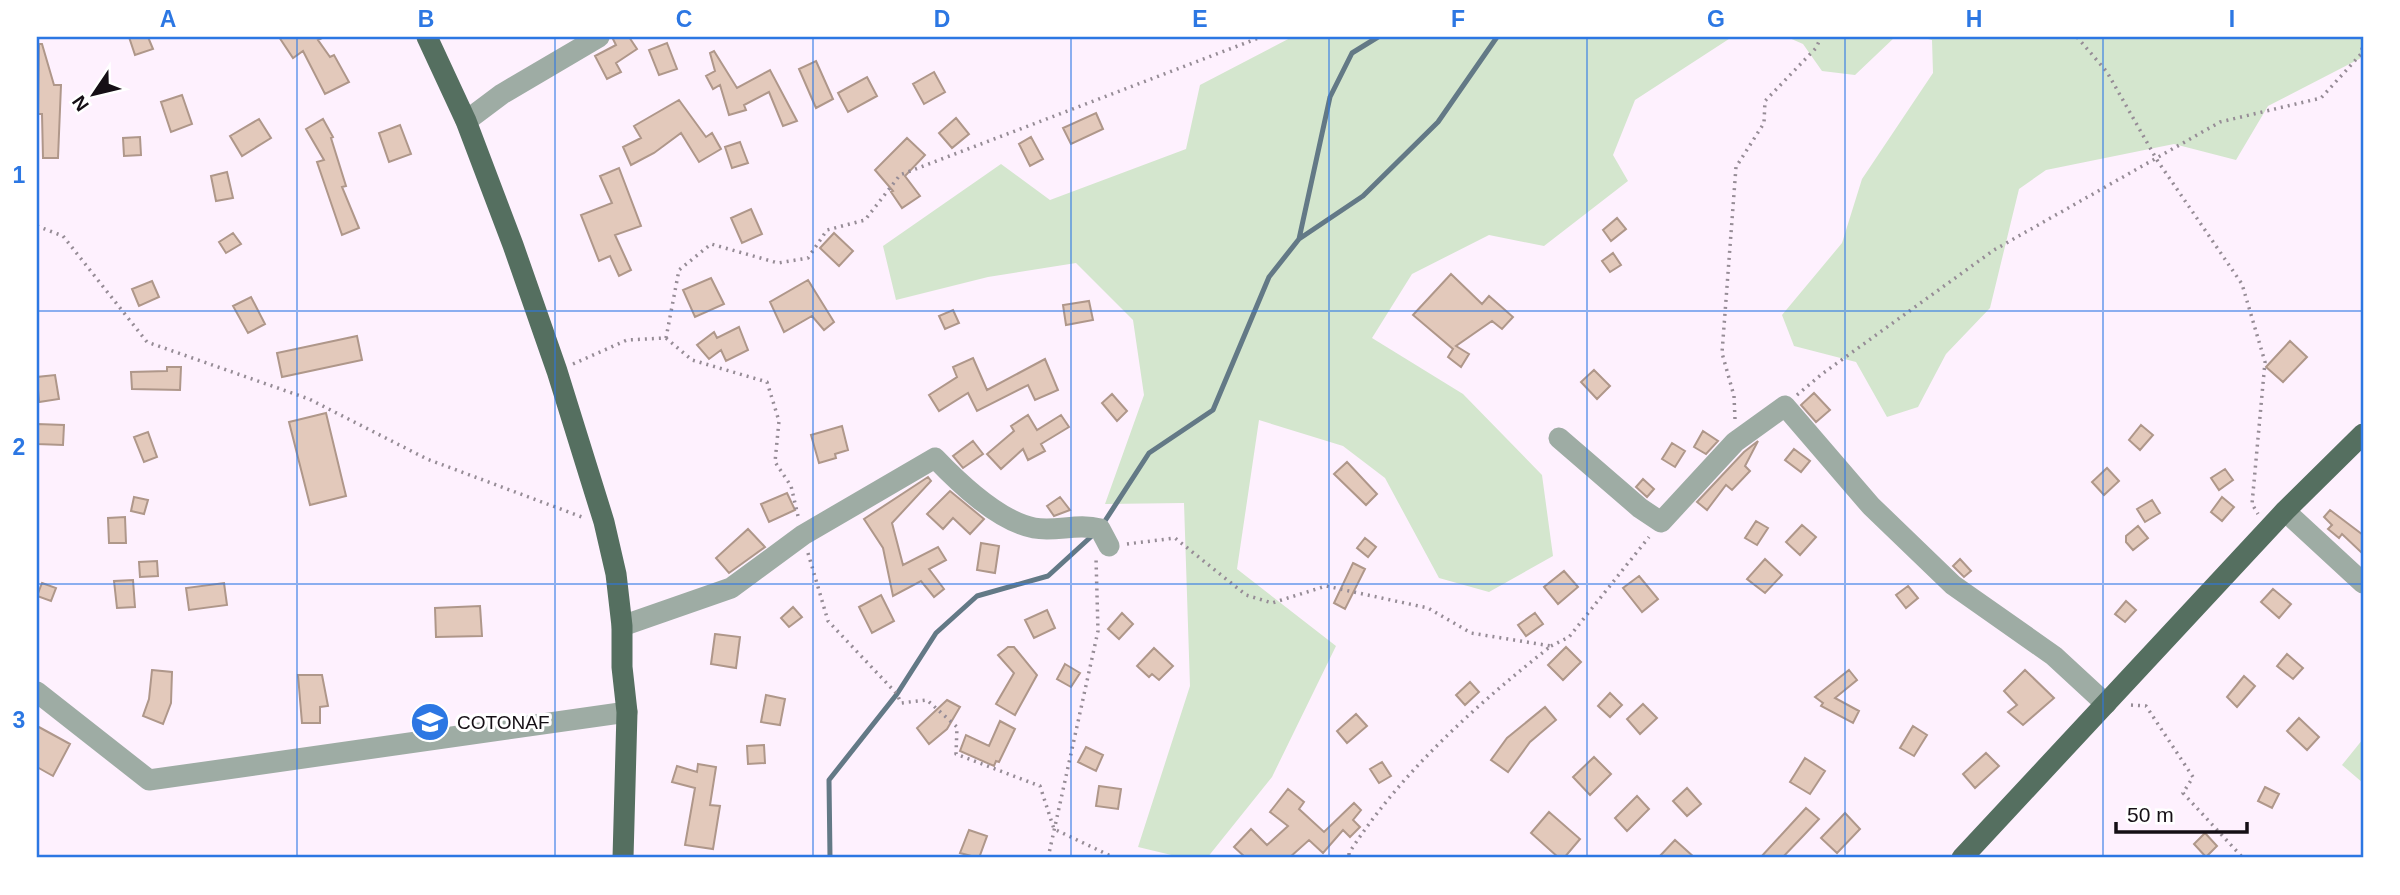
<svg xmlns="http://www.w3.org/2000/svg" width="2400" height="895" viewBox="0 0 2400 895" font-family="Arial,sans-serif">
<rect width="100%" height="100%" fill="#fef1fe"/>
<!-- green -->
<path fill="#d4e6ce" d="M1292,37h440l-97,63 -22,55 15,26 -84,65 -55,-11 -77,39 -40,64 91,56 79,81 11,81 -64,36 -50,-14 -54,-100 -42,-32 -84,-26 -22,149 99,77 -64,131 -65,81h-23l-46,-11 52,-161 -6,-183 -79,1 39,-109 -11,-75 -57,-57 -88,14 -92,23 -13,-54 118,-82 49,36 136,-51 14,-64z
M1787,37h108l-40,38 -33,-4 -19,-27z
M1920,37h443v20l-95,49 -32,54 -62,-16 -128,26 -27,19 -29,119 -44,46 -28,53 -31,10 -31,-55 -62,-16 -12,-31 60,-72 20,-64 71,-106 -1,-33z
M2363,739v44l-21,-18z"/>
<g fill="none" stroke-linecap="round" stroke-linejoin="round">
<!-- stream -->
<path stroke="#637986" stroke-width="5" d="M1299,239l64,-43 75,-74 59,-85
M1103,524l46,-71 64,-43 56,-133 30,-38 31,-142 22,-44 26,-16
M830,858l-1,-78 68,-86 39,-61 41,-37 71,-20 46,-42"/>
</g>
<!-- building -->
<path fill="#e3c9bb" stroke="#af978a" stroke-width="2" d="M129,37h19l5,12 -18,6z
M279,37h45l-6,3 12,17 4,-2 15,27 -24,12 -22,-43 -10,7z
M612,37h17l8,12 -21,14 5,9 -14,7 -12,-23 21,-11z
M667,43l10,26 -18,6 -10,-25z
M39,44h3l12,41h7l-3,73h-15l-1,-44h-4z
M714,51l23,37 33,-18 27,51 -14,5 -14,-34 -25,13 2,5 -17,5 -9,-30 -7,4 -7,-13 9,-5 -5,-18z
M816,61l17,38 -17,9 -17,-39z
M934,72l11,20 -21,12 -11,-20z
M867,77l10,19 -29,16 -10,-19z
M182,95l10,29 -21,8 -10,-30z
M679,100l27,37 6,-4 9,16 -22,13 -18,-29 -27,20 -23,12 -8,-18 18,-9 -7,-12z
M1096,113l7,16 -32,15 -8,-16z
M956,118l13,16 -17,14 -13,-15z
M259,119l12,19 -29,18 -12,-20z
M323,119l10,18 -2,1 15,48 -4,1 17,41 -17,7 -25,-73 7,-2 -18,-31z
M400,125l11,29 -22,8 -10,-29z
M140,137l1,18 -17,1 -1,-18z
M1031,137l12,22 -13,7 -11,-22z
M907,138l18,17 -20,21 15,20 -18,12 -11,-16 2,-1 -18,-21z
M740,142l8,21 -16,5 -7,-21z
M619,168l22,58 -26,9 16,35 -12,6 -9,-20 -11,5 -18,-46 31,-12 -12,-27z
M227,172l6,26 -17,3 -5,-25z
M751,209l11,25 -20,9 -11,-25z
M1617,218l9,11 -15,12 -8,-11z
M233,233l8,11 -15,9 -7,-11z
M834,233l19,18 -14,15 -19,-18z
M1613,253l8,12 -11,7 -8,-11z
M1451,274l31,30 7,-8 24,21 -11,12 -10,-8 -36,25 13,8 -8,13 -13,-10 5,-8 -40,-34z
M711,278l13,26 -29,13 -12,-27z
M808,280l26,42 -10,8 -12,-14 -28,16 -14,-30z
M152,281l7,16 -20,9 -7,-17z
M251,297l14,27 -17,9 -15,-27z
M1089,301l4,19 -27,5 -3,-20z
M953,310l6,13 -14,6 -6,-13z
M739,327l9,23 -22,11 -5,-11 -12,9 -12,-14 17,-13 3,6z
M357,336l5,24 -80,17 -5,-24z
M2290,341l17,16 -24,25 -17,-15z
M973,358l14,32 58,-31 13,31 -23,10 -7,-15 -51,26 -9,-18 -29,18 -10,-16 28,-18 -4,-10z
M167,367h14l-1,23 -48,-1 -1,-17 36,-1z
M1594,370l16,16 -13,13 -16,-17z
M55,375l4,24 -20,3 -2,-25z
M1814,393l16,17 -14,12 -15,-17z
M1112,394l15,17 -10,10 -15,-18z
M326,413l20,83 -36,9 -21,-83z
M1028,415l9,15 24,-15 8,12 -28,17 4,7 -17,9 -5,-11 -22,20 -14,-15 27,-23 -3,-5z
M37,424l27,1 -1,20 -26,-1z
M2141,425l12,10 -13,15 -11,-10z
M842,426l6,24 -13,4 1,4 -17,5 -8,-28z
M1703,431l15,10 -12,13 -12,-7z
M148,432l9,25 -13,5 -10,-25z
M973,441l10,13 -20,14 -10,-12z
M1758,441l-13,25 5,5 -18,19 -6,-5 -19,25 -10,-8 47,-50z
M1672,443l13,8 -10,16 -13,-8z
M1794,449l16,12 -9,11 -16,-12z
M1347,462l30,32 -11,11 -32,-31z
M2107,468l12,13 -15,14 -12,-13z
M2225,469l8,11 -14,10 -8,-12z
M928,477l3,4 -39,42 11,42 35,-18 8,13 -17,9 15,20 -10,8 -13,-16 -28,15 -10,-48 -19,-29z
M1643,479l11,10 -7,8 -11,-10z
M950,491l34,28 -14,15 -17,-16 -10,11 -16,-15z
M787,493l8,17 -26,12 -8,-18z
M134,497l14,3 -4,14 -13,-3z
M1060,497l10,13 -16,6 -7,-10z
M2222,497l12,10 -12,14 -11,-9z
M2152,500l8,13 -15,9 -8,-13z
M2330,510l33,25v19l-21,-20 -3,4 -11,-9 4,-4 -8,-8z
M125,517l1,26h-17l-1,-25z
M1756,521l12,7 -11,17 -12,-7z
M1802,525l14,12 -16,18 -14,-13z
M2138,526l10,12 -15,12 -7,-8v-6z
M748,529l17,18 -36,26 -13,-15z
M1365,538l11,9 -8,10 -11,-9z
M981,543l18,3 -4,27 -18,-3z
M1765,559l17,16 -17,18 -18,-14z
M1960,559l11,12 -7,6 -11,-11z
M157,561l1,15 -18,1 -1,-15z
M1353,563l12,6 -20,40 -11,-6z
M1564,571l14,16 -20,17 -14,-17z
M1639,576l19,23 -16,13 -19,-24z
M133,580l2,27 -18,1 -3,-27z
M42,583l14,5 -5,13 -14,-5z
M224,583l3,22 -38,5 -3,-22z
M1908,586l10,12 -12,10 -10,-13z
M2273,589l18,15 -12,14 -18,-16z
M881,595l13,26 -22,12 -13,-26z
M2126,601l10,9 -11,12 -10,-8z
M480,606l2,30 -46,1 -1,-29z
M793,607l9,10 -13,10 -8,-9z
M1047,610l8,18 -21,10 -9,-18z
M1122,613l11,11 -14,15 -11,-10z
M1535,613l8,11 -17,12 -8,-11z
M715,634l25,3 -4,31 -25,-4z
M1008,647h6l23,28 -22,40 -19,-11 18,-31 -16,-18z
M1566,647l15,15 -18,18 -15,-15z
M1154,648l19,18 -14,14 -7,-6 -3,3 -12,-11z
M2287,654l16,14 -10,11 -16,-13z
M1065,664l15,9 -9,14 -14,-8z
M152,670l20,2 -1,31 -8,21 -20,-8 6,-17z
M1849,670l8,10 -22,18 24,13 -6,12 -32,-17 2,-3 -8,-6z
M2025,670l29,28 -31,27 -15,-13 9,-7 -13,-14z
M298,675h24l6,31 -8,1v16h-18z
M2244,676l11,10 -18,21 -10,-10z
M1470,682l9,10 -14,13 -9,-10z
M1610,693l12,12 -12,12 -12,-11z
M766,695l19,4 -5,26 -19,-3z
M947,700l13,7 -13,22 -18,15 -12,-16z
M1643,704l14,14 -17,16 -13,-15z
M1545,707l11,13 -26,22 -22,30 -17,-12 16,-22z
M1356,714l11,12 -20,17 -10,-12z
M2299,718l20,19 -12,13 -20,-19z
M1000,721l15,8 -16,33 -3,-1 -2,5 -34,-15 6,-16 23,11z
M37,726l33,18 -17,32 -16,-9z
M1913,726l14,9 -13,21 -14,-8z
M764,745l1,18 -17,1 -1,-18z
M1086,747l17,8 -7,16 -18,-9z
M1986,753l13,13 -24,22 -12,-14z
M1594,757l17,17 -21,21 -17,-18z
M1805,758l20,13 -15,23 -20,-12z
M1382,762l9,14 -12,7 -9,-14z
M698,764l18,3 -6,38 10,1 -7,43 -28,-4 10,-57 -23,-6 5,-16 20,6z
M1099,786l22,3 -3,20 -22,-3z
M2265,787l14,7 -7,14 -14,-7z
M1687,788l14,16 -14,12 -14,-15z
M1288,789l16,13 -5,7 25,23 30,-29 7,7 -8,10 7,7 -10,10 -7,-7 -20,23 -14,-13 -20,18h-43l-12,-11 17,-18 16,16 21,-19 -18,-14z
M1637,796l12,13 -22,22 -12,-13z
M1806,808l13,11 -15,16 -22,23h-22z
M1549,812l31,27 -16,19h-5l-28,-25z
M1845,813l15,16 -23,24 -16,-15z
M969,830l18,6 -8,22 -19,-5z
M2205,833l12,13 -11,11 -12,-13z
M1675,840l20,18h-37z"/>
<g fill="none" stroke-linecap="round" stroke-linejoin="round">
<!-- path -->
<path stroke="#968c96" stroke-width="3.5" stroke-dasharray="2 5" stroke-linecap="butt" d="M2077,37l30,35 50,88 85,124 23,78 -13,142 6,10
M37,226l26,10 84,106 162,57 118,60 155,58
M666,338l26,22 75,22 12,39 -4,41 16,24 7,30
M573,364l54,-24 39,-2 13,-68 32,-26 67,19 30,-5 19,-28 38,-10 35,-45 361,-138
M1797,395l25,-21 172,-124 226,-128 101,-24 40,-44 2,-11
M1735,419l-1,-23 -12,-43 14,-186 28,-44 1,-22 51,-53 5,-11
M1127,544l48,-6 71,57 26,8 54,-17 102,22 43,25 80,13c-75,59 -150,126 -202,207v5
M808,553l20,68 69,73 4,9 26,-3 30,27 -1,27 84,32 14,43 61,29
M1551,646l18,-9 80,-100
M2131,705l15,1 47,71 -10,16 60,65
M1048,858l50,-227 -2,-73"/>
<!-- minor -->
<path stroke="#9eaca4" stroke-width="21" d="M466,121l36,-27 97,-57
M1559,438l81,70 21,14 74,-80 50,-36 86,100 82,79 101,71 52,48
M2285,511l78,72
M622,626l109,-38 72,-53 132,-77c24,25 63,63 99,70 22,4 44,-5 66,1l9,17
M37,692l112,88 478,-68"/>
<!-- major -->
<path stroke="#556f60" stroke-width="21" d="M427,37l39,84 47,124 44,126 47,151 12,52 6,52v41l5,45 -4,146
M1962,858l323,-347 78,-77"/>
</g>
<!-- grid -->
<path fill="none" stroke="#2c77e3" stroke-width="2" stroke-opacity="0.55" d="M297,37v821M555,37v821M813,37v821M1071,37v821M1329,37v821M1587,37v821M1845,37v821M2103,37v821M37,311h2326M37,584h2326"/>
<!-- icons -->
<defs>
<g id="school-disc" transform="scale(2.0125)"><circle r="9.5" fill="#2c77e3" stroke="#fff"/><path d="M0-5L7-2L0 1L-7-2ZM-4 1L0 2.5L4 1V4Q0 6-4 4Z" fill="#fff"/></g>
</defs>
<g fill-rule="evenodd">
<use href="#school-disc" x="430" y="722"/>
</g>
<g text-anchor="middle" stroke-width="6" stroke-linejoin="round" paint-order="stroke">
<!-- poi labels -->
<g font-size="19" fill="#150f15" stroke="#fff" text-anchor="start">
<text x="457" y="729">COTONAF</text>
</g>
</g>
<!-- border -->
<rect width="2400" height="895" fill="none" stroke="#ffffff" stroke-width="77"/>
<!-- north arrow -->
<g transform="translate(94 94) rotate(235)" stroke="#ffffff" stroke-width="5" paint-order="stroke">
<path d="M0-5L12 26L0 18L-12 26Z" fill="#150f15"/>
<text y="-10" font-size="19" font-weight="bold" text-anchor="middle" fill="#150f15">N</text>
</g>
<!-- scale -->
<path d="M2116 822v10h131v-10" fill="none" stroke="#150f15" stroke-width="3.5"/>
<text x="2127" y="822" font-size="21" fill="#150f15" stroke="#ffffff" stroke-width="5" paint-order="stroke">50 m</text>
<rect x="38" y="38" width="2324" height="818" fill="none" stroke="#2c77e3" stroke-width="2.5"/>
<g font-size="23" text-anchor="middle" font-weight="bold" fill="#2c77e3">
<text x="168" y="27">A</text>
<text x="426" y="27">B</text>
<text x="684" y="27">C</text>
<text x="942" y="27">D</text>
<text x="1200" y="27">E</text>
<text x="1458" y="27">F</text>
<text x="1716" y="27">G</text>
<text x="1974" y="27">H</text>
<text x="2232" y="27">I</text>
<text x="19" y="183">1</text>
<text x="19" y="455">2</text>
<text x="19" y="728">3</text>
</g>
</svg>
